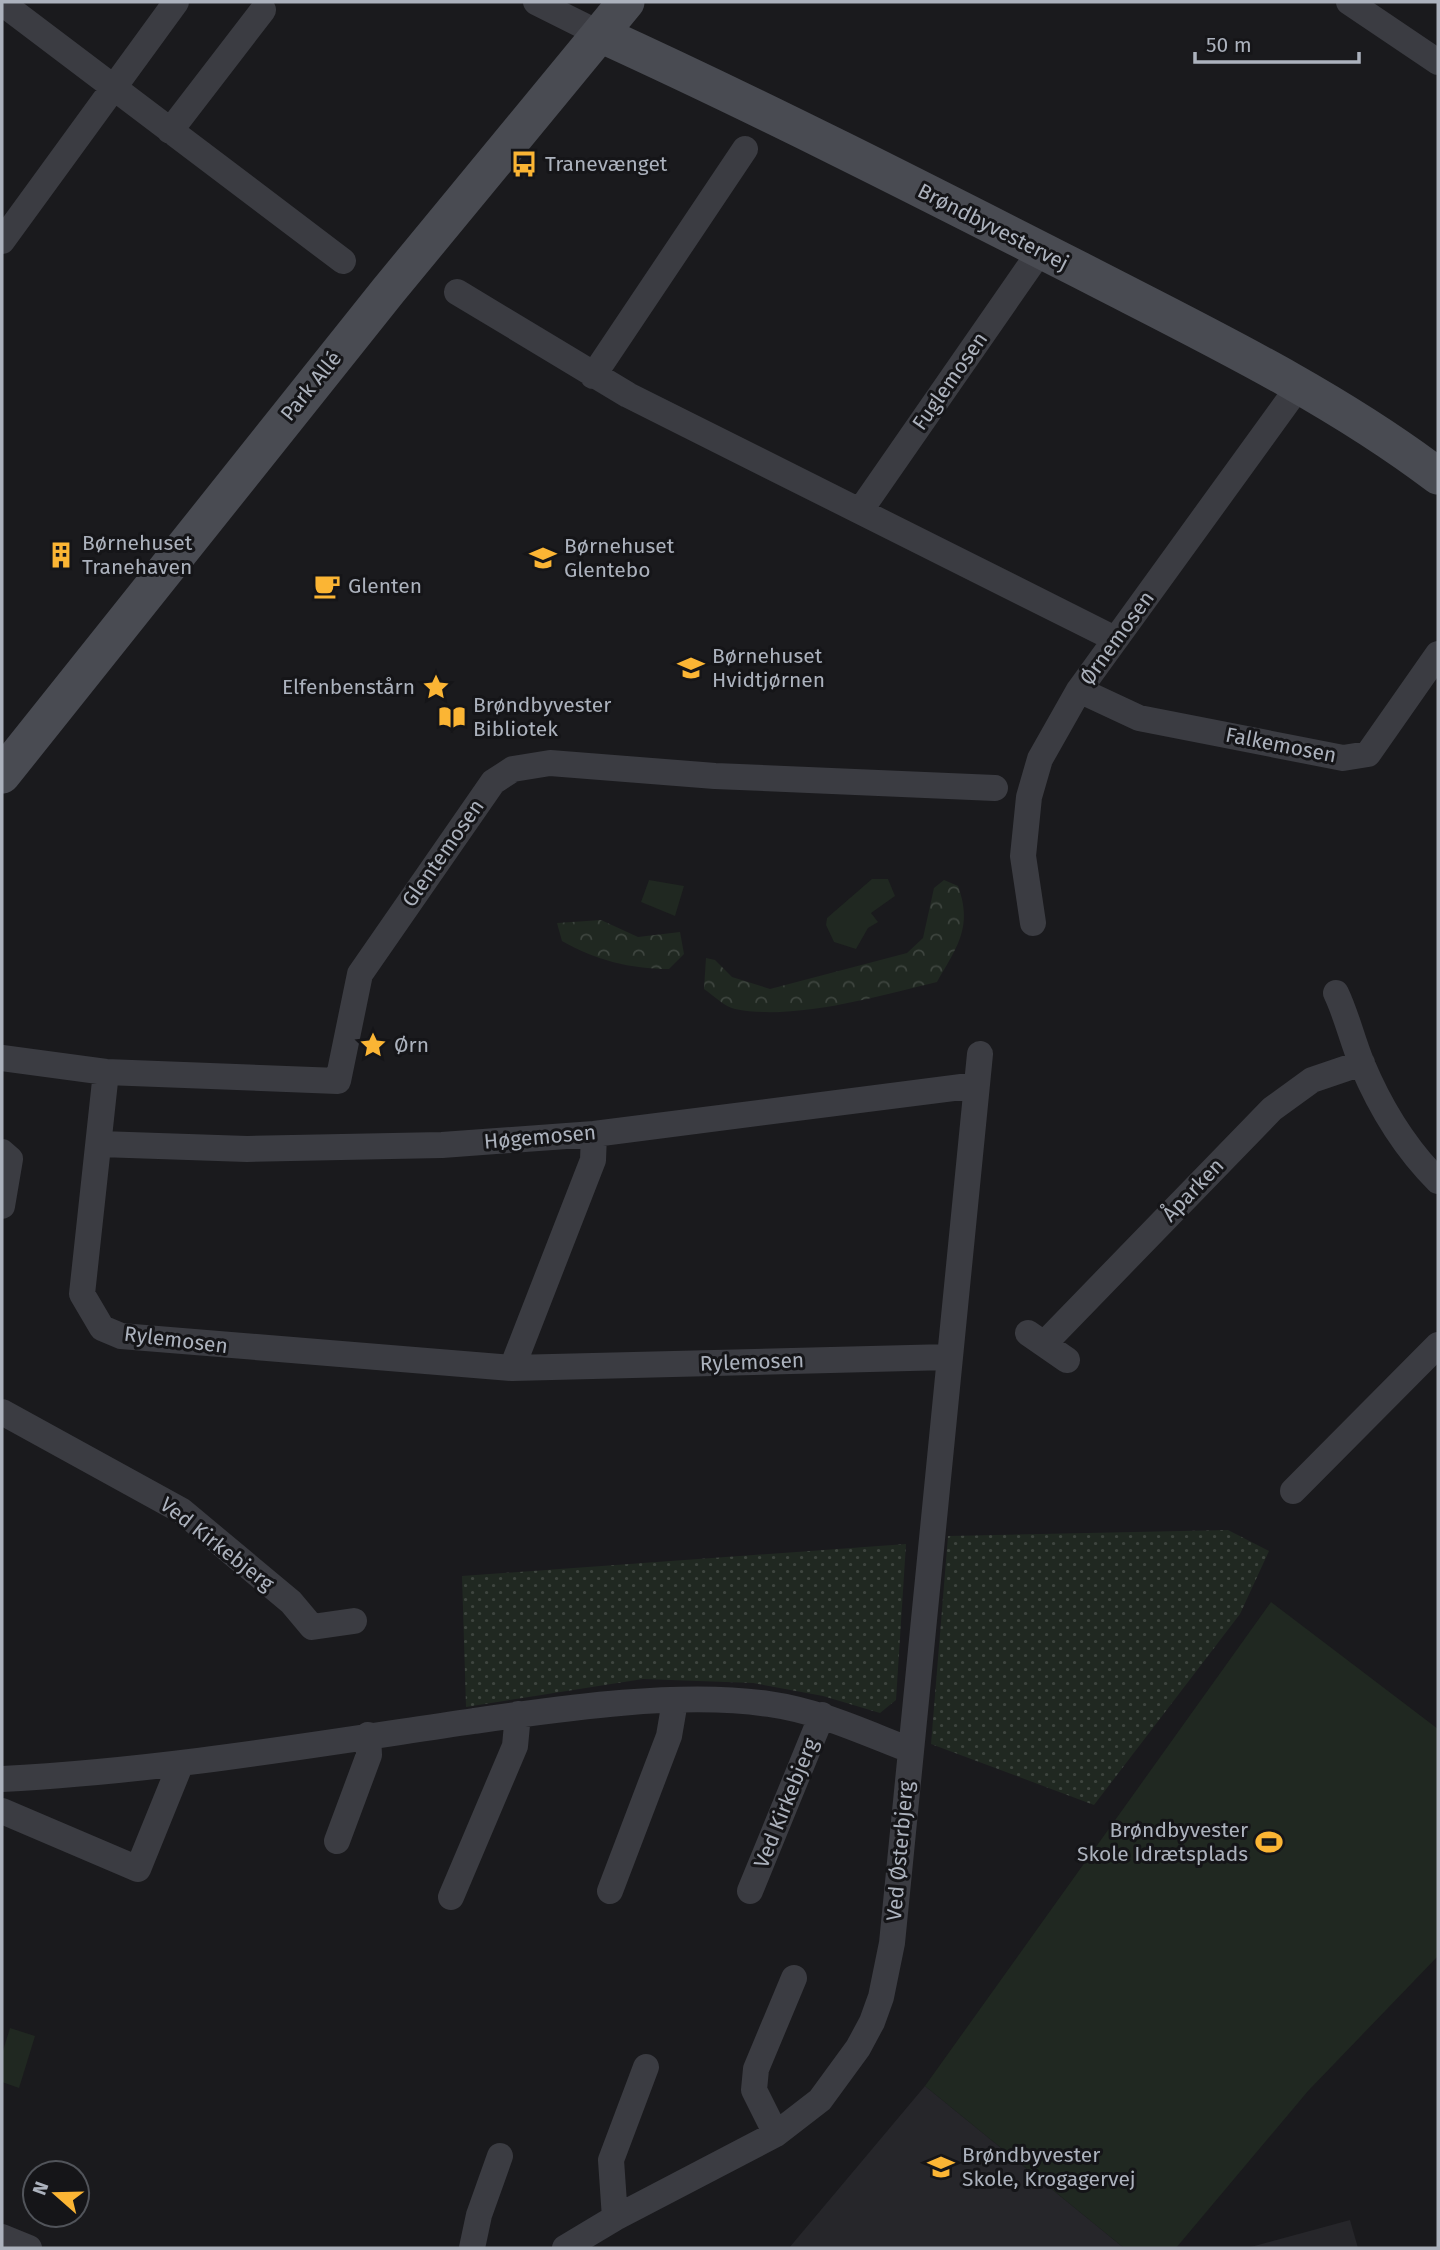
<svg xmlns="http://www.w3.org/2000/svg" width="1440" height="2250" viewBox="0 0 1440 2250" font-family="'Fira Sans',sans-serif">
<defs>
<pattern id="forest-crowns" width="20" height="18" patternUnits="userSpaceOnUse" patternTransform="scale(1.75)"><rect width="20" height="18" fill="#202821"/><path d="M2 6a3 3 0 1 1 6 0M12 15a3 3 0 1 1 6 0" fill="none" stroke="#3e453f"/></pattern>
<pattern id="garden-dots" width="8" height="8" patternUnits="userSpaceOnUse" patternTransform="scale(1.75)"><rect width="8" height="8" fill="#202821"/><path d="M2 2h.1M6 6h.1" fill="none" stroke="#3e453f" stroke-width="1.8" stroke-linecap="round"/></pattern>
</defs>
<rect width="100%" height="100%" fill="#1a1a1d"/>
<!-- built -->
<path fill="#26262a" d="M925,2086l199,162h-335z
M1350,2220l8,28h-111z"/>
<!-- green -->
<path fill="#202821" d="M872,879h16l7,17 -24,17 7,9 -10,6 -12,21 -22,-7 -8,-17 1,-7z
M649,880l35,6 -9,30 -34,-14z
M1271,1602l167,127v227l-130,135 -132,157h-52l-199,-162z
M10,2028l25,8 -16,52 -17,-6v-28z"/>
<!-- forest -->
<path fill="url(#forest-crowns)" d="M944,880l14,6c15,41 -1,61 -21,96 -58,14 -143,39 -202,27 -10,-2 -22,-14 -31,-20l2,-31 9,2 17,17 38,12 137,-36 16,-15 11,-50z
M601,920l37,17 42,-5 4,22 -15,15c-39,0 -73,-9 -107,-28l-5,-18z"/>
<!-- garden -->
<path fill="url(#garden-dots)" d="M1228,1530l41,21 -29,63 -146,191 -163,-61 17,-208z
M906,1544l-10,156 -16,13 -57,-17 -70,-13 -110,-4 -177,28 -4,-131z"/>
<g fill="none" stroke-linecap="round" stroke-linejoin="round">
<!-- street -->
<path stroke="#3b3c42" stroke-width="26" d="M536,2l64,32
M1349,2l89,60
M2,3l341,258
M170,131l93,-121
M2,241l174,-239
M457,292l171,103 487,244
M593,376l152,-227
M860,511l181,-261
M1079,690l60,28 204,40 25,-4 70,-100
M1033,923l-10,-67 6,-59 11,-38 39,-69 220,-304
M1336,993c11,23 16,47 26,71 18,43 43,84 76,117
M2,1058l104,14 232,9 22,-107 133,-192 20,-13 37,-6 165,13 280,12
M106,1072l-24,222 20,34 19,8 391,32 437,-11
M100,1144l147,5 195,-4 152,-11 383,-49
M2,1152l8,7 -8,47
M1028,1333l39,27
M1044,1344l228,-235 40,-29 50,-17
M512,1368l81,-208 1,-26
M2,1412l180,99 109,91 21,25 42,-6
M1293,1491l145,-146
M2,1779c158,-8 316,-35 472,-58 90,-13 207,-30 295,-17 50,7 94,28 141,46
M2,1811l136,58 43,-106
M337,1841l32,-86 -1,-20
M610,1891l59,-155 6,-35
M750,1891l72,-176
M451,1897l64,-151 3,-32
M776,2134l-22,-44 2,-21 38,-91
M615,2218l-4,-58 35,-93
M2,2237l27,11
M472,2248l7,-33 21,-59
M565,2248l50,-30 161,-84 44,-34 38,-52 14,-26 9,-25 11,-54 88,-889"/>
<!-- secondary -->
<path stroke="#494b52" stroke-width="37" d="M600,34c162,74 321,155 480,236 120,62 250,124 358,206
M2,775l386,-484 238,-289"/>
</g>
<!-- icons -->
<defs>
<g id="bus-bare" transform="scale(2.1)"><path d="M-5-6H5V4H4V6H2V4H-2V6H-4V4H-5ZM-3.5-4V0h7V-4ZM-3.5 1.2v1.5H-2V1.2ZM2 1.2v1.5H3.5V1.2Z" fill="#fbb534" stroke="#151518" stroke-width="2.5" paint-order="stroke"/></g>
<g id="building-bare" transform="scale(2.1)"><path d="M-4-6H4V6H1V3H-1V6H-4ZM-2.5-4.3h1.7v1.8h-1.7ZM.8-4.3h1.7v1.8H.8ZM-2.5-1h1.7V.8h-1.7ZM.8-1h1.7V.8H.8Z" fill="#fbb534" stroke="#151518" stroke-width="2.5" paint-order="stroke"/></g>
<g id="school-bare" transform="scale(2.1)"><path d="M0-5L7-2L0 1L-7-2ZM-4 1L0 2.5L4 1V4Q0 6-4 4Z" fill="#fbb534" stroke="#151518" stroke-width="2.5" paint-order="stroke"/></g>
<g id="cafe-bare" transform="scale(2.1)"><path d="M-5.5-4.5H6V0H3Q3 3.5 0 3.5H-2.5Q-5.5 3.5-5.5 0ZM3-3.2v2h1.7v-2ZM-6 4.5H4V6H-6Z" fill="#fbb534" stroke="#151518" stroke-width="2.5" paint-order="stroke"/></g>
<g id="sight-bare" transform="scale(2.1)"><path d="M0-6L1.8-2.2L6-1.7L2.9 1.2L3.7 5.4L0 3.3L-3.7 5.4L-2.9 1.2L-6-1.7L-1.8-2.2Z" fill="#fbb534" stroke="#151518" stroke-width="2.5" paint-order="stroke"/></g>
<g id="library-bare" transform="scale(2.1)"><path d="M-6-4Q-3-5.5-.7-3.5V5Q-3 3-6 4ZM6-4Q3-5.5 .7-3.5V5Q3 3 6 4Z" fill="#fbb534" stroke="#151518" stroke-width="2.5" paint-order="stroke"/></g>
<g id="stadium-bare" transform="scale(2.1)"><path d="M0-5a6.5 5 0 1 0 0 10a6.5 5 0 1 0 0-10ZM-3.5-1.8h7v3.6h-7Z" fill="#fbb534" stroke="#151518" stroke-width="2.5" paint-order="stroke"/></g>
</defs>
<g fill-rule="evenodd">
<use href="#bus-bare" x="524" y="164"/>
<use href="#building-bare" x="61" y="555"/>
<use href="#school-bare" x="543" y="558"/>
<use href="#cafe-bare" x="327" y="586"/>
<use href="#school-bare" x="691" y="668"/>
<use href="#sight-bare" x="436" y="687"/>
<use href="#library-bare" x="452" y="717"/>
<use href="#sight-bare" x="373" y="1045"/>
<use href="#stadium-bare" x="1269" y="1842"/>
<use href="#school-bare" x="941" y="2167"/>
</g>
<g text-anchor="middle" stroke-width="6" stroke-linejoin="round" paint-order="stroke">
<!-- poi labels -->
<g font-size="21" fill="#acb2bd" stroke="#151518" text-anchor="start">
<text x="545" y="171">Tranevænget</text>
<text x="82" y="550">Børnehuset<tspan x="82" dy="24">Tranehaven</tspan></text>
<text x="564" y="553">Børnehuset<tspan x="564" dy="24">Glentebo</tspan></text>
<text x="348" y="593">Glenten</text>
<text x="712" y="663">Børnehuset<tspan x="712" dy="24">Hvidtjørnen</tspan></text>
<text x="415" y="694" text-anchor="end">Elfenbenstårn</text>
<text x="473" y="712">Brøndbyvester<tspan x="473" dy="24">Bibliotek</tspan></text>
<text x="394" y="1052">Ørn</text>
<text x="1248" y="1837" text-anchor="end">Brøndbyvester<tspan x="1248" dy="24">Skole Idrætsplads</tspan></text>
<text x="962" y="2162">Brøndbyvester<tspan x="962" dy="24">Skole, Krogagervej</tspan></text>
</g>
<!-- street labels -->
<g font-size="21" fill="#acb2bd" stroke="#151518">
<text transform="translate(993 227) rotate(27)" y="7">Brøndbyvestervej</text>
<text transform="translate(950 381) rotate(-55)" y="7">Fuglemosen</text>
<text transform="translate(311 386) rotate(-51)" y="7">Park Allé</text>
<text transform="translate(1117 638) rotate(-54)" y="7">Ørnemosen</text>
<text transform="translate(1281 745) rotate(11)" y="7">Falkemosen</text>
<text transform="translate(443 853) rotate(-55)" y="7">Glentemosen</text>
<text transform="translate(540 1137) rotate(-5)" y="7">Høgemosen</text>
<text transform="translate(1193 1190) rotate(-46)" y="7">Åparken</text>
<text transform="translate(176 1340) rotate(7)" y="7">Rylemosen</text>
<text transform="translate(752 1362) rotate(-2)" y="7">Rylemosen</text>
<text transform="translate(217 1544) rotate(38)" y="7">Ved Kirkebjerg</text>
<text transform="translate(786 1803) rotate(-68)" y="7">Ved Kirkebjerg</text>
<text transform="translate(900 1851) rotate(-85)" y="7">Ved Østerbjerg</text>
</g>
</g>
<!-- border -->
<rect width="1440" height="2250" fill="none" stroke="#acb2bd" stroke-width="7"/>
<!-- north arrow -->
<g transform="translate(56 2194) rotate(290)"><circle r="33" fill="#151518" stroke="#51545a" stroke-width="2"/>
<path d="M0-5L12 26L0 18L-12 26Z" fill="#fbb534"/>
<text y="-10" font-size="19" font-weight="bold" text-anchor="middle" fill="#acb2bd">N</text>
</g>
<!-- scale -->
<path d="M1195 52v10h164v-10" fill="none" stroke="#acb2bd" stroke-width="3.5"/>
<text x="1206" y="52" font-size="21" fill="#acb2bd" stroke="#151518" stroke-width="5" paint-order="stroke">50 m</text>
</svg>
